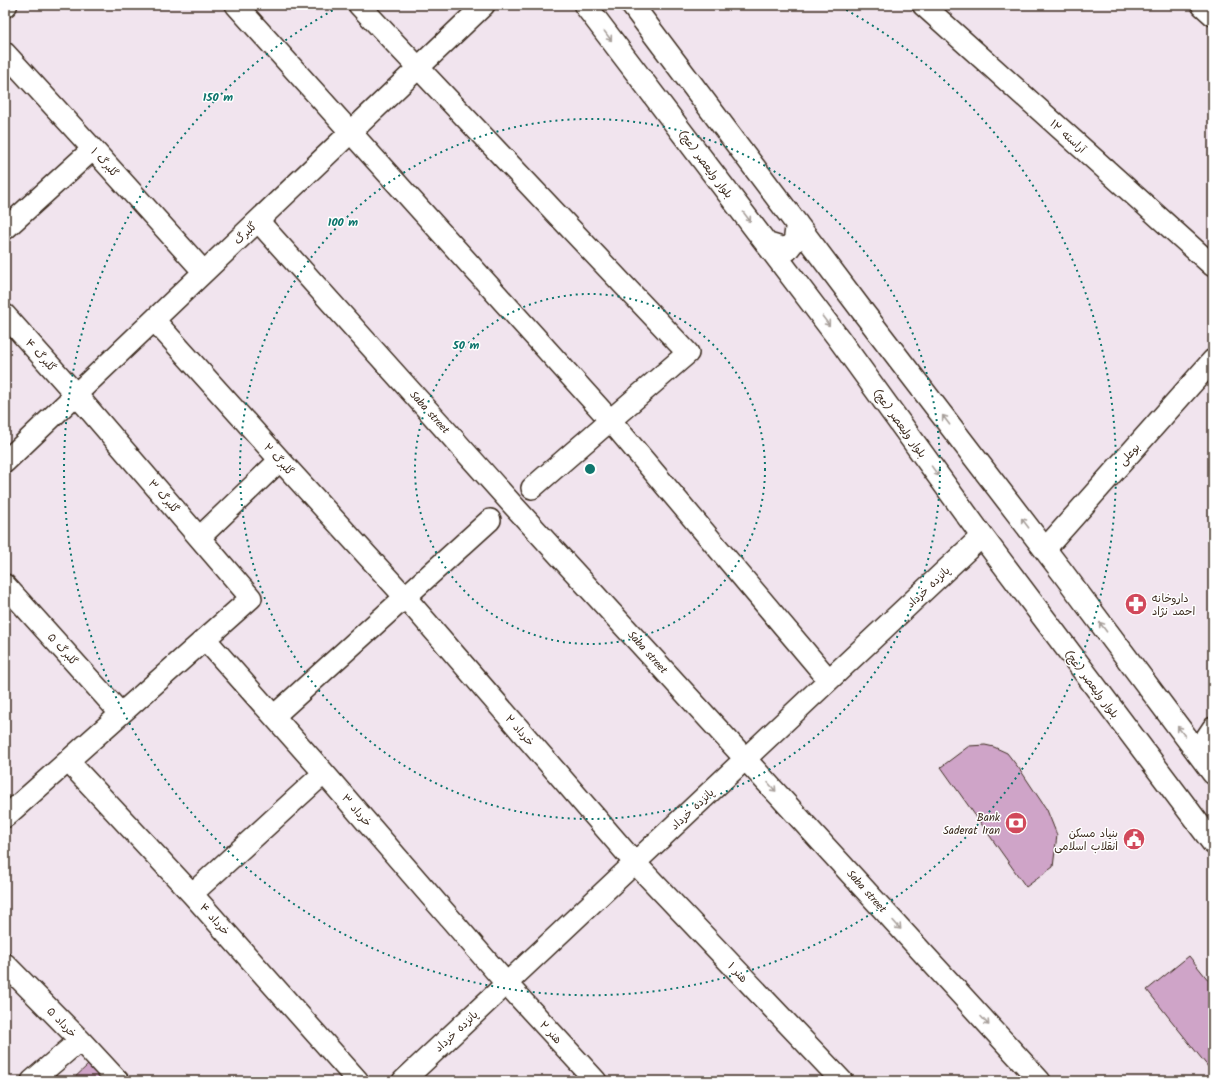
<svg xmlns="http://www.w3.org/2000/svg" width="1218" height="1086" viewBox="0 0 1218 1086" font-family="Kalam,'Playpen Sans Arabic',sans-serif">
<rect width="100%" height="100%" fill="#f1e4ee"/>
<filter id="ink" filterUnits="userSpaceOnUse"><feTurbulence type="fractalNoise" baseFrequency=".025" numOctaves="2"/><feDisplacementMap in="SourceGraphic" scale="8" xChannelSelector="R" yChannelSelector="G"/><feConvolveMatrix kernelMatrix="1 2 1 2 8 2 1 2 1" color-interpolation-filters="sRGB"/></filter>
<g filter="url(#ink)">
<!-- building -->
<path fill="#cfa4c8" stroke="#3b2a1e" d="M985,745l9,2 13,6 14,18 26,39 10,25 -4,32 -27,20 -85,-120 28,-21z
M1189,956l24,30v87l-66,-83z
M89,1064l17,17h-35z"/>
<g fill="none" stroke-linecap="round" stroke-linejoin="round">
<!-- street casing -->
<g stroke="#3b2a1e" stroke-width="24">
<path id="street" d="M236,5l374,415 219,260
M359,5l329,348 -156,135
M923,5l290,261
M1202,5l11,10
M5,53l88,96 111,123
M258,221l254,283 528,577
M5,229l88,-80
M5,315l82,92 164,191 -246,219
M154,320l126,140 125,137 230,266 207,218
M5,462l479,-457
M200,537l80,-77
M1045,549l168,-189
M5,585l116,129
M205,639l119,134 182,210 90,98
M274,716l216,-196
M1197,752l16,-24
M68,761l124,133 166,187
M192,894l132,-121
M5,964l75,76 38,41
M32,1081l48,-41
M403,1081l579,-545"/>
</g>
<!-- secondary casing -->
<g stroke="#3b2a1e" stroke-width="25">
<path id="secondary" d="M585,5l254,334 143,197 231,307
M632,5l231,307 200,261 150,200
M5,6l1,-1
M767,244l20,6 8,-10 2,-16"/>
</g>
<!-- street -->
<use href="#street" stroke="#fff" stroke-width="21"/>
<!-- secondary -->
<use href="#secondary" stroke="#fff" stroke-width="22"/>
</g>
<!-- one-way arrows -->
<defs><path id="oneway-shaft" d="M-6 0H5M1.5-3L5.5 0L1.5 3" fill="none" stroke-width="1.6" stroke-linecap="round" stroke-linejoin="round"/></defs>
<g stroke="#a79f9a">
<use href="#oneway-shaft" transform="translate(608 36) rotate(53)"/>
<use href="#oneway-shaft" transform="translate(747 217) rotate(53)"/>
<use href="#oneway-shaft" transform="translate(826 321) rotate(53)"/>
<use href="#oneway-shaft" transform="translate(946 420) rotate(-127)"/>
<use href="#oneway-shaft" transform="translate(935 471) rotate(54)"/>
<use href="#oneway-shaft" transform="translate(1025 523) rotate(-127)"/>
<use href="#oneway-shaft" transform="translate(1103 627) rotate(-127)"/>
<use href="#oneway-shaft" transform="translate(1181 731) rotate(-127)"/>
<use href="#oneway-shaft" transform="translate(772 787) rotate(48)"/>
<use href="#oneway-shaft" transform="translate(897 925) rotate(48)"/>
<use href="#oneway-shaft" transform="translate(985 1021) rotate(48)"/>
</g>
</g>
<!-- distance rings -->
<g fill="none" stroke="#0f766e" stroke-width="2" stroke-dasharray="2 4">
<circle cx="590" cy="469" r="175"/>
<circle cx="590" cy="469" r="350"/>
<path d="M841 7A526 526 0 1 1 339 7"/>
</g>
<!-- icons -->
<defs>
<g id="pharmacy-disc" transform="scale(1.15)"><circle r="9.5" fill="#d1495b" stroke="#fff"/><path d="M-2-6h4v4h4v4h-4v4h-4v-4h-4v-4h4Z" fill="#fff"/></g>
<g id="bank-disc" transform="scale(1.15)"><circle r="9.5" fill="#d1495b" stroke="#fff"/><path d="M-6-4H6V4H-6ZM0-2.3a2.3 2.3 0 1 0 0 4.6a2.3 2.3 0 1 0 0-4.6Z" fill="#fff"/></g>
<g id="civic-disc" transform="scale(1.15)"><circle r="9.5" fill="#d1495b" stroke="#fff"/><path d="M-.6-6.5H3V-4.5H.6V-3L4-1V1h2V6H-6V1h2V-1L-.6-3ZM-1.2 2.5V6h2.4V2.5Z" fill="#fff"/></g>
</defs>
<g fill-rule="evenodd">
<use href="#pharmacy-disc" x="1136" y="604"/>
<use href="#bank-disc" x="1016" y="823"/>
<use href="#civic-disc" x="1134" y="839"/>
</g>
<g text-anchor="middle" stroke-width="3" stroke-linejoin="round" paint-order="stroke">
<!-- street labels -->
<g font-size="11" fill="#3b2a1e" stroke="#fff">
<text transform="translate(1068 136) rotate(42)" y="4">۱۲ آراسته</text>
<text transform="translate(105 162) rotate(48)" y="4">گلبرگ ۱</text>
<text transform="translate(706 164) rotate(53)" y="4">بلوار ولیعصر (عج)</text>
<text transform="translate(245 233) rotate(-44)" y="4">گلبرگ</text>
<text transform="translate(41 355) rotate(48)" y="4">گلبرگ ۴</text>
<text transform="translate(430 412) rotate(48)" y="4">Saba street</text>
<text transform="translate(900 423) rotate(54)" y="4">بلوار ولیعصر (عج)</text>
<text transform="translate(1129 454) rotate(-48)" y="4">بوعلی</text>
<text transform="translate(279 459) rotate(48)" y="4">گلبرگ ۲</text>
<text transform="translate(164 496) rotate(49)" y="4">گلبرگ ۳</text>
<text transform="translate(928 587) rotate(-43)" y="4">پانزده خرداد</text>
<text transform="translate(63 649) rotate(48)" y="4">گلبرگ ۵</text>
<text transform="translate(648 652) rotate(48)" y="4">Saba street</text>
<text transform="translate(1092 684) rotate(53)" y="4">بلوار ولیعصر (عج)</text>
<text transform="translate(520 730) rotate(49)" y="4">خرداد ۲</text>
<text transform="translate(692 809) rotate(-43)" y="4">پانزده خرداد</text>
<text transform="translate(357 810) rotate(49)" y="4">خرداد ۳</text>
<text transform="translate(867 891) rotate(48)" y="4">Saba street</text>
<text transform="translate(215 919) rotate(48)" y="4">خرداد ۴</text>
<text transform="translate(738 972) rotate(47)" y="4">هنر ۱</text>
<text transform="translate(62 1022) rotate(46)" y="4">خرداد ۵</text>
<text transform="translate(456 1031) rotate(-43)" y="4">پانزده خرداد</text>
<text transform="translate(551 1032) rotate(47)" y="4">هنر ۲</text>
</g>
<!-- poi labels -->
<g font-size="11" fill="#3b2a1e" stroke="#fff" text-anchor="end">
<text x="1152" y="602" text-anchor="start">داروخانه<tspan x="1152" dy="13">احمد نژاد</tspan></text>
<text x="1000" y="821">Bank<tspan x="1000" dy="13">Saderat Iran</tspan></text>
<text x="1118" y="837">بنیاد مسکن<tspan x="1118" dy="13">انقلاب اسلامی</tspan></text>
</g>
</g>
<circle cx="590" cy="469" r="6" fill="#0f766e" stroke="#fff" stroke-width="2"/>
<g font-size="12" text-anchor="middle" font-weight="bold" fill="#0f766e" stroke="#fff" stroke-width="3" stroke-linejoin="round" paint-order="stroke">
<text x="218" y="101">150 m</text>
<text x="343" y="226">100 m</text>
<text x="466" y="349">50 m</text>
</g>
<!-- margin -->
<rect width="1218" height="1086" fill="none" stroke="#fff" stroke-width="20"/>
<rect x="10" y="10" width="1198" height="1066" fill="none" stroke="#3b2a1e" stroke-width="1.5" filter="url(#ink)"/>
</svg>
